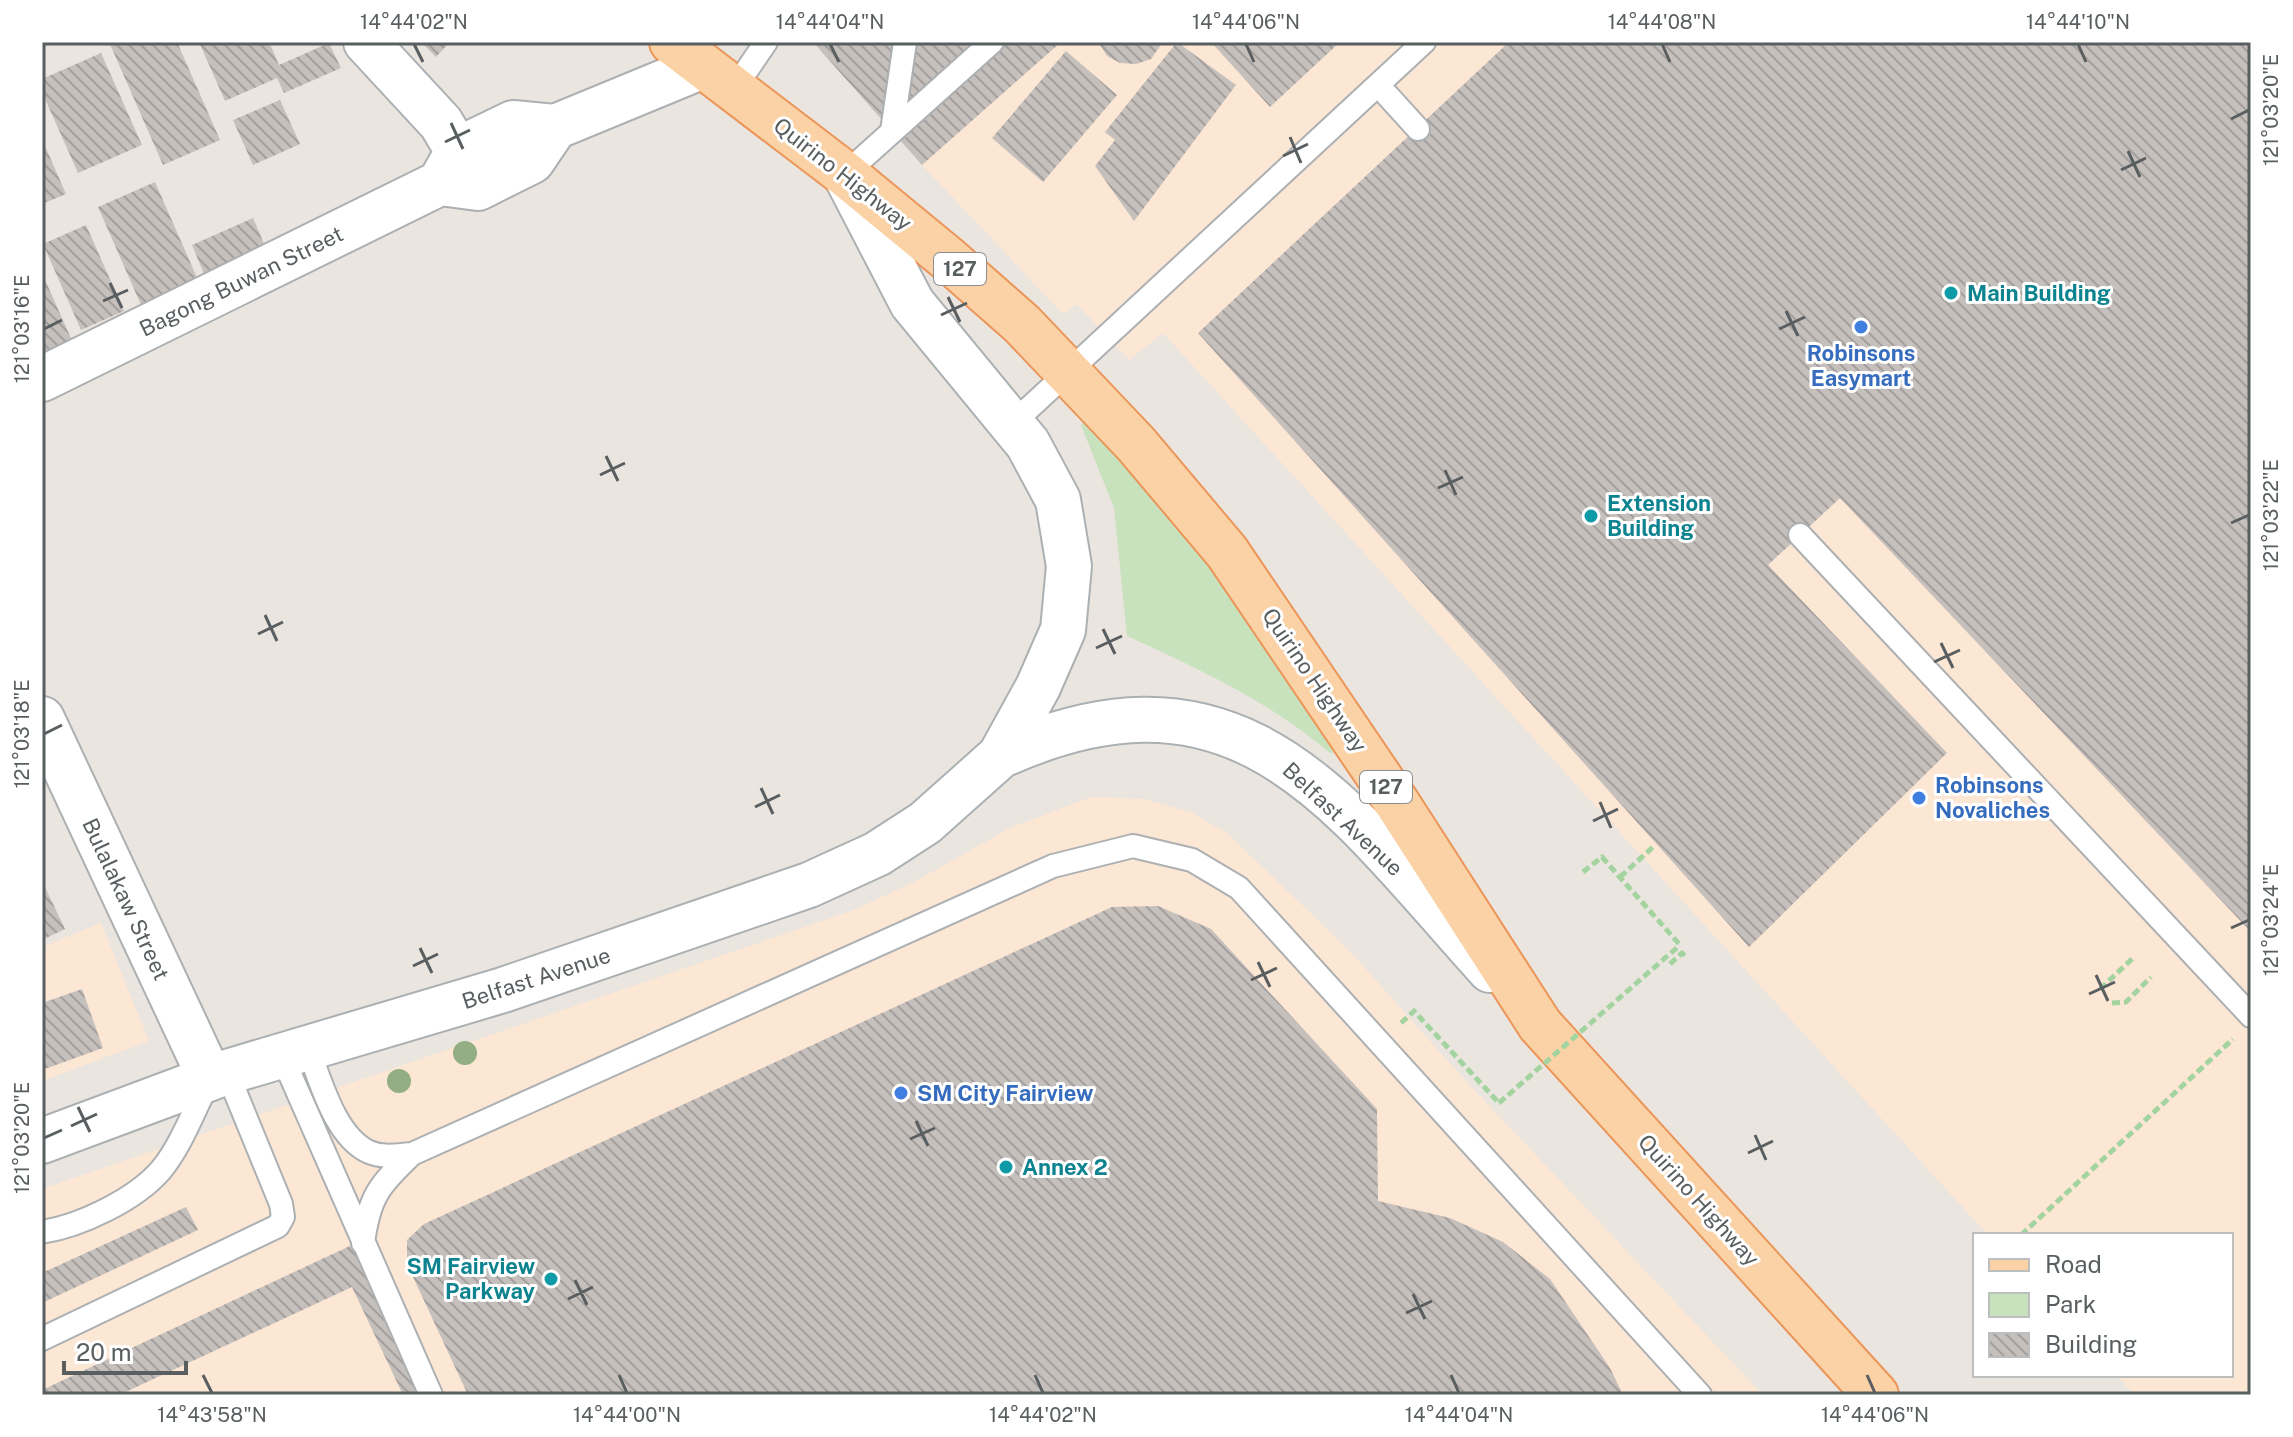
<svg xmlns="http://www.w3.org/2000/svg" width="2293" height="1437" viewBox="0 0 2293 1437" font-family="'Public Sans',sans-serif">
<defs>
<pattern id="building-back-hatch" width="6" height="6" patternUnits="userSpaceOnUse" patternTransform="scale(2)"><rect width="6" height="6" fill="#c6c0bd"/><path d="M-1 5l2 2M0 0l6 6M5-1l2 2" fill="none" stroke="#a49f9d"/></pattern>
</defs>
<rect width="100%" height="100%" fill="#ebe5e0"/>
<!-- commercial -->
<path fill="#fce6d4" d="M813,42h1438v1353h-116l-19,-20h115v-140h-243l-825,-902 -34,27 -52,-56 -14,10 -141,-149z
M1091,797l52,2 48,13 36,21 121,116 115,129 300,317h-1721v-206l812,-279 62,-29 94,-53z
M101,923l48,118 -107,40v-134z"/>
<!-- green -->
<path fill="#c8e2bd" d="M1093,417l129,149 116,186 -8,1c-63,-53 -129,-83 -203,-117l-13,-128 -33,-83z"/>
<!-- building -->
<path fill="url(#building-back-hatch)" d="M109,42h68l43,98 -57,25z
M199,42h70l10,23 50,-22 12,25 -57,25 -7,-15 -52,23z
M421,42h29l-14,15z
M813,42h248l-139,123z
M1098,42h65l-12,17 -15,5 -16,-1 -13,-7z
M1177,42l59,43 -102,136 -39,-55 20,-26 -10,-8z
M1211,42h129l-70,65z
M1509,42h742v890l-411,-434 -72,67 179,188 -198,194 -551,-614z
M1066,51l51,44 -74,87 -51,-44z
M101,53l41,92 -64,28 -36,-81v-13z
M280,100l20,44 -47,21 -20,-45z
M42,139l24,55 -24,10z
M155,182l47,107 -57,25 -47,-107z
M253,218l12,28 -61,28 -12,-29z
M86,225l38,86 -43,19 -38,-86z
M42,273l32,72 -32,14z
M42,881l23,48 -23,11z
M1158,906l53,23 166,180 1,92 72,17 53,24 47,37 60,89 13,27h-1155l-61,-131v-24l17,-16 688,-317z
M82,989l21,59 -61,22v-67z
M186,1207l12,23 -156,73v-30z
M354,1244l66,151h-17l-51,-108 -233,108h-77v-5z"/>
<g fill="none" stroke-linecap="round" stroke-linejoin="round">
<!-- lane casing -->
<g stroke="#acb0b2" stroke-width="26">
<path id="lane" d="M1378,85l40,44
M734,89l32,-47
M892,131l13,-89
M845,174l147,-132
M1012,424l412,-382
M1800,535l451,481
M307,1046c13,32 27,90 62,106 14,6 28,3 43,2
M281,1054l150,341
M42,1232c38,-6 93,-32 119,-62 20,-24 33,-60 47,-87
M363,1243c6,-46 16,-58 49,-89l641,-288 80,-20 59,14 47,28 461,507
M42,1339l236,-113 5,-9 -2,-13 -54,-132"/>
</g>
<!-- street casing -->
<g stroke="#acb0b2" stroke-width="48">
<path id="street" d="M366,42l75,81 31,52
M440,183l19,-34 54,-26 42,4 148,-61
M42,379l398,-196 38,5 54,-27 23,-34
M42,719l168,359"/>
</g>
<!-- secondary casing -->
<g stroke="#abb1b3" stroke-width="48">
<path id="secondary" d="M1000,756c243,-110 342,51 490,214
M42,1141l185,-69 276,-82 306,-105 68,-31 48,-31 75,-67 38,-69 25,-57 6,-64 -11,-66 -30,-56 -116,-141 -67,-129"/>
</g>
<!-- primary casing -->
<g stroke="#eb9559" stroke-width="48">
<path id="primary" d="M672,42l173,132 102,84 75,66 114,120 91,108 170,251 143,222 336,370"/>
</g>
<!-- path -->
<path stroke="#a3d4a0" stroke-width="5" stroke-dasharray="8 4" stroke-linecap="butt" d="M1583,872l19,-15 78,88
M1620,877l33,-30
M1670,964l12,-11 5,5
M2100,989l33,-31
M2112,1003l14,-1 25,-25
M1401,1023l13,-12 85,92
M2021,1235l212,-196"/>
<!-- lane -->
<use href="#lane" stroke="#fff" stroke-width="22"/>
<!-- street -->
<use href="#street" stroke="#fff" stroke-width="44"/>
<!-- secondary -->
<use href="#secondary" stroke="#fff" stroke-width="44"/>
<!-- primary -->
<use href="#primary" stroke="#fbd2a5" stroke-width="44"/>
<!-- path-bridge -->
<path stroke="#a3d4a0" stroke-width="5" stroke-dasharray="8 4" stroke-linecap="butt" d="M1499,1103l181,-158"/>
</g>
<!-- trees -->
<g fill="#93ae83">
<circle cx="465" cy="1053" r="12"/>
<circle cx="399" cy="1081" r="12"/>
</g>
<!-- ticks -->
<path fill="none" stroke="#595e60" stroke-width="3" d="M414,44l9,18M830,44l9,18M1246,44l8,18M1662,44l8,18M2078,44l8,18M2231,119l18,-9M451,123l12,26M1290,137l11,26M445,142l25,-12M2128,151l12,26M1283,156l25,-12M2121,170l25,-12M110,283l12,25M948,297l12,25M103,301l25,-11M1786,311l12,25M941,315l26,-12M44,329l18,-9M1779,329l26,-12M606,456l12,25M1445,470l11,25M600,475l25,-12M1438,488l25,-11M2231,523l18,-8M265,615l12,26M1103,629l12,25M258,634l25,-12M1941,643l12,25M1096,648l26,-12M1934,662l26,-12M44,734l18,-9M761,788l12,26M1600,802l11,26M755,807l25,-12M1593,821l25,-12M2231,928l18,-8M420,948l12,25M1258,962l12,25M413,966l25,-12M2096,975l12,26M1251,980l26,-12M2089,994l26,-12M78,1107l12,25M916,1121l12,25M71,1126l26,-12M1755,1135l11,25M44,1138l18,-8M910,1139l25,-11M1748,1153l25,-12M575,1280l12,25M1413,1294l12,25M568,1299l25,-12M1406,1313l26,-12M203,1375l9,18M619,1375l8,18M1035,1375l8,18M1451,1375l8,18M1867,1375l8,18"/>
<!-- markers -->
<g fill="#0f9aa8" stroke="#fff" stroke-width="3">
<circle cx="1951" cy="293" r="8"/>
<circle cx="1591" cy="516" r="8"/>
<circle cx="1006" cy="1167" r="8"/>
<circle cx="551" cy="1279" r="8"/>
</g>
<g fill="#3f7fe0" stroke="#fff" stroke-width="3">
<circle cx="1861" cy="327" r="8"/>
<circle cx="1919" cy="798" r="8"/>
<circle cx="901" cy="1093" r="8"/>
</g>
<g text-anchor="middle" stroke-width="6" stroke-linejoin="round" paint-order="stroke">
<!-- shield labels -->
<g fill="#fff" stroke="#8b8e90" stroke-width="2">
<rect x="934" y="253" width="52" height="32" rx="6"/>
<rect x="1360" y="771" width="52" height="32" rx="6"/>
</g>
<g font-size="20" font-weight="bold" fill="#595e60">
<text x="960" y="276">127</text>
<text x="1386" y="794">127</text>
</g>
<!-- street labels -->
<g font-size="22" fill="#595e60" stroke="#fff">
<text transform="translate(843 174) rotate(38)" y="8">Quirino Highway</text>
<text transform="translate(241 281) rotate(-26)" y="8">Bagong Buwan Street</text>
<text transform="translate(1315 680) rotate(56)" y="8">Quirino Highway</text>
<text transform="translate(1343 819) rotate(43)" y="8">Belfast Avenue</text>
<text transform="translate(126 899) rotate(65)" y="8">Bulalakaw Street</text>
<text transform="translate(536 978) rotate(-18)" y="8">Belfast Avenue</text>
<text transform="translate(1699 1200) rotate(48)" y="8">Quirino Highway</text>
</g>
<!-- culture labels -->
<g font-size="22" font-weight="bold" fill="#0d838f" stroke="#fff" text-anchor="start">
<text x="1967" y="301">Main Building</text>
<text x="1607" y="511">Extension<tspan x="1607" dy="25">Building</tspan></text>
<text x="1022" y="1175">Annex 2</text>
<text x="535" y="1274" text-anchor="end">SM Fairview<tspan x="535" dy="25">Parkway</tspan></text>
</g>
<!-- shop labels -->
<g font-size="22" font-weight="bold" fill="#366cbe" stroke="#fff" text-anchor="start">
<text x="1861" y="361" text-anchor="middle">Robinsons<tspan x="1861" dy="25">Easymart</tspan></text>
<text x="1935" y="793">Robinsons<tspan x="1935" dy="25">Novaliches</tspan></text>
<text x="917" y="1101">SM City Fairview</text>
</g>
</g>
<!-- border -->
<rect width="2293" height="1437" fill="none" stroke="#ffffff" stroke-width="88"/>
<!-- legend -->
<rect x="1973" y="1233" width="260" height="144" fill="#ffffff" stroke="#bdbfbf" stroke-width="2"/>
<rect x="1989" y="1259" width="40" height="12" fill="#fbd2a5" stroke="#bdbfbf" stroke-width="2"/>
<text x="2045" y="1273" font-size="24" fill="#595e60">Road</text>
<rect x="1989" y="1293" width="40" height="24" fill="#c8e2bd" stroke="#bdbfbf" stroke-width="2"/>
<text x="2045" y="1313" font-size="24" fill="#595e60">Park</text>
<rect x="1989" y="1333" width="40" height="24" fill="url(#building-back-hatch)" stroke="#bdbfbf" stroke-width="2"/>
<text x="2045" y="1353" font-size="24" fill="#595e60">Building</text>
<!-- scale -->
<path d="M64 1361v12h122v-12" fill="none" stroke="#595e60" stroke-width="4"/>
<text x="76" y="1361" font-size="24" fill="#595e60" stroke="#ffffff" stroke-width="6" paint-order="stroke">20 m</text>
<rect x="44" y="44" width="2205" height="1349" fill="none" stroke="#595e60" stroke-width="3"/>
<g font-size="20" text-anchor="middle" fill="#595e60">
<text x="414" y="29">14°44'02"N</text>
<text x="830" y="29">14°44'04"N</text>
<text x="1246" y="29">14°44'06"N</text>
<text x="1662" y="29">14°44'08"N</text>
<text x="2078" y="29">14°44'10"N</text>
<text transform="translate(2271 110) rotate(-90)" y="7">121°03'20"E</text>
<text transform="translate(22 329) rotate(-90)" y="7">121°03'16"E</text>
<text transform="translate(2271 515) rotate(-90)" y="7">121°03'22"E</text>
<text transform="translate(22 734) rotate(-90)" y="7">121°03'18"E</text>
<text transform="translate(2271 920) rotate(-90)" y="7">121°03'24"E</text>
<text transform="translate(22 1138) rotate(-90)" y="7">121°03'20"E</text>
<text x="212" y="1422">14°43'58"N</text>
<text x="627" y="1422">14°44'00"N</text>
<text x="1043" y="1422">14°44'02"N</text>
<text x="1459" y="1422">14°44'04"N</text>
<text x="1875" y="1422">14°44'06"N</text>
</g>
</svg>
